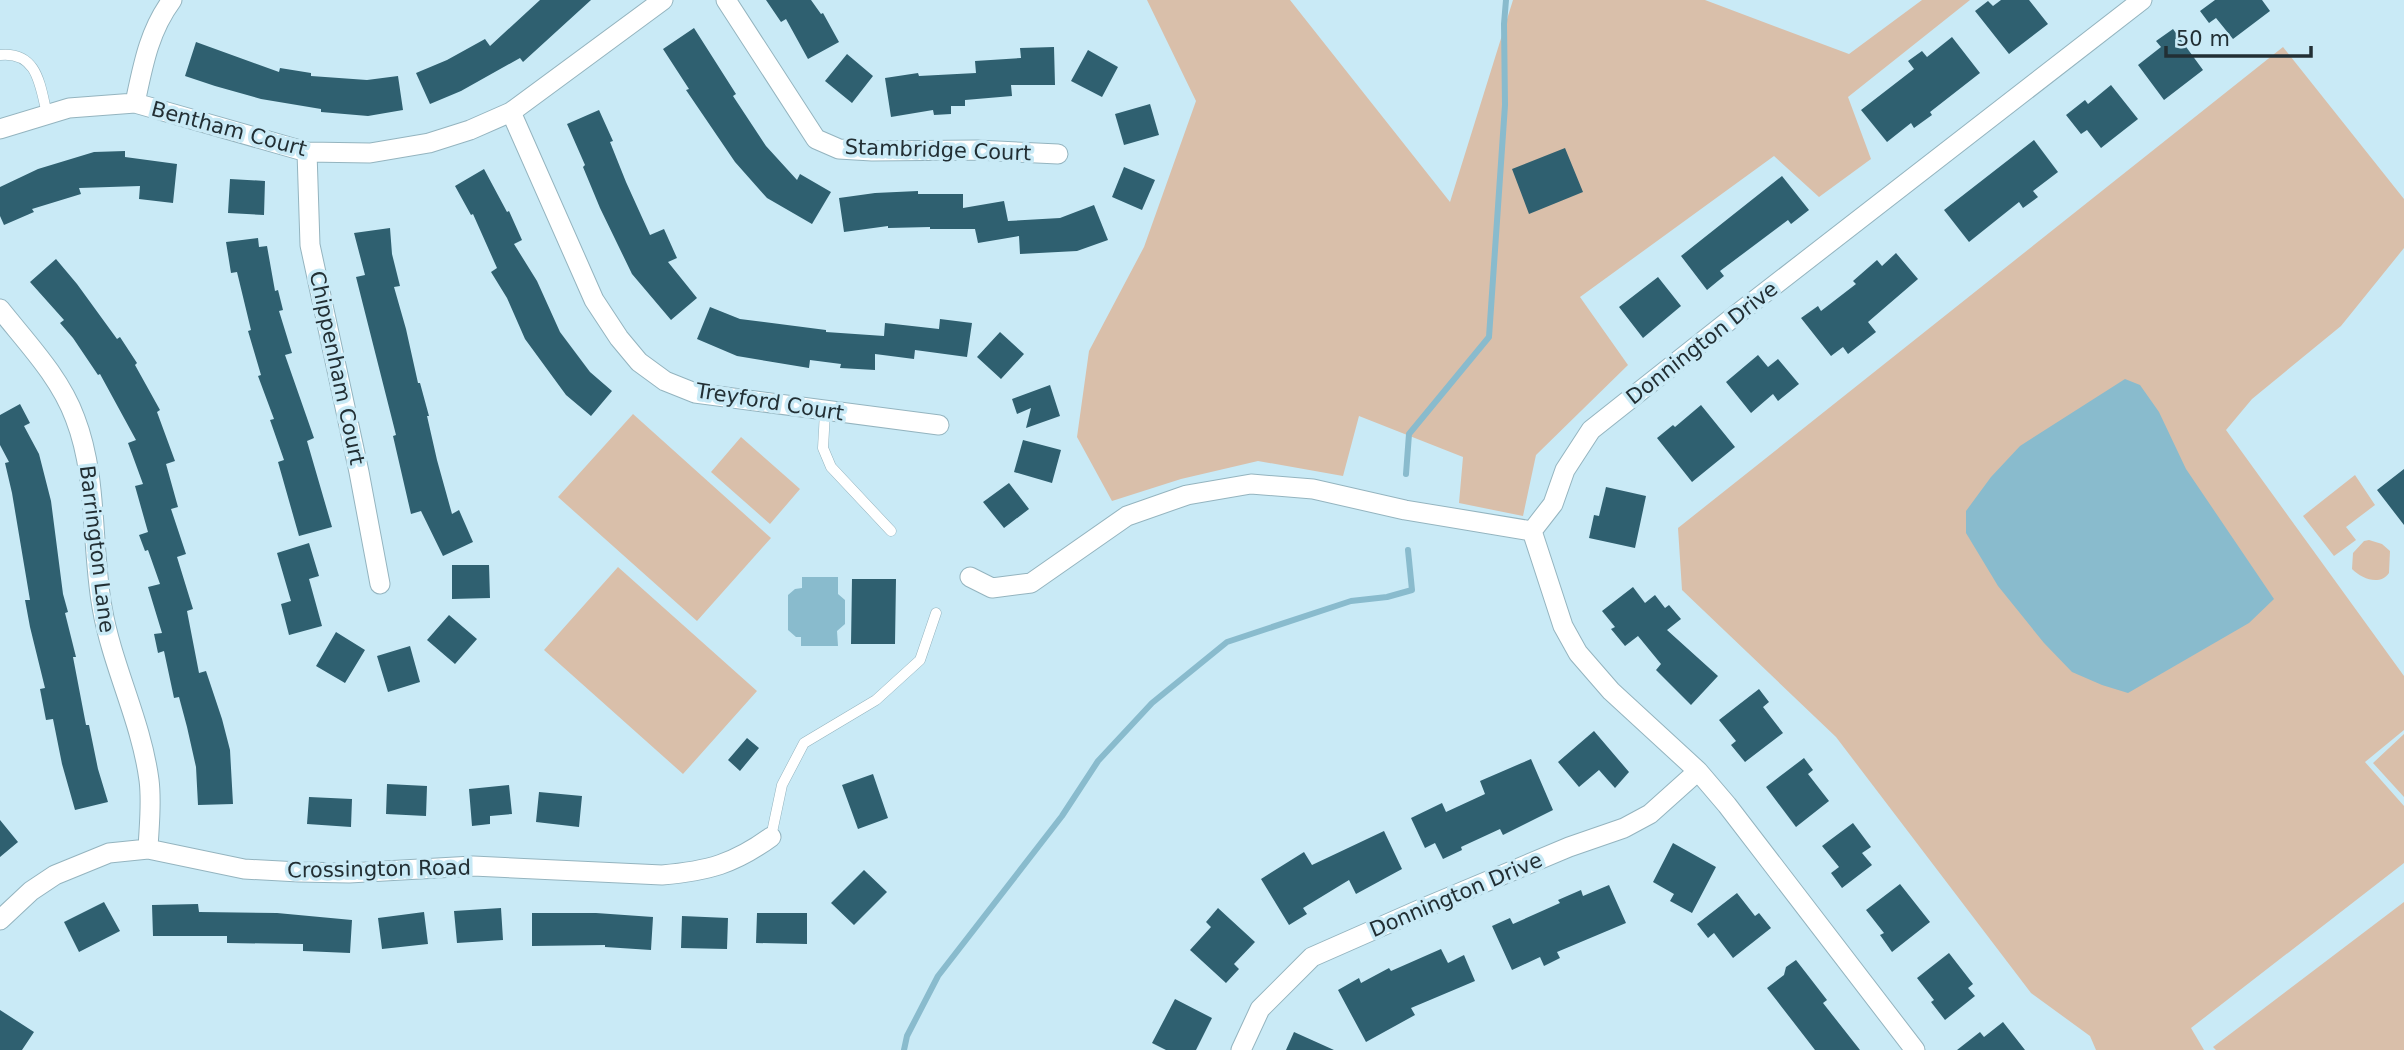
<svg xmlns="http://www.w3.org/2000/svg" width="2404" height="1050" viewBox="0 0 2404 1050" font-family="'DejaVu Sans',sans-serif">
<rect width="100%" height="100%" fill="#c9eaf6"/>
<!-- green -->
<path fill="#d9bfaa" d="M1147,0h143l160,202 63,-202h192l144,54 73,-54h48l-122,97 23,62 -52,38 -45,-41 -194,141 48,68 -92,90 -13,61 -64,-13 4,-46 -104,-41 -16,60 -85,-15 -77,18 -69,22 -35,-64 12,-86 55,-104 52,-146z
M2283,47l121,152v49l-63,78 -89,73 -26,31 178,246v54l-39,32 39,44v57l-213,165 13,22h-108l-6,-14 -59,-43 -195,-256 -154,-147 -4,-62z
M633,414l138,124 -74,83 -139,-124z
M741,437l59,52 -30,35 -59,-52z
M2355,475l20,30 -29,22 10,13 -22,16 -31,-40z
M2369,540l13,4 8,7 -1,22c-9,13 -27,6 -37,-4l1,-16 11,-12z
M618,567l139,124 -74,83 -139,-124z
M2404,734v63l-31,-34z
M2404,902v148h-188l-3,-3z"/>
<!-- water -->
<path fill="#89bbcd" d="M2125,379l15,6 19,27 27,57 88,130 -25,24 -121,70 -26,-8 -30,-13 -28,-29 -46,-57 -32,-53v-22l25,-34 29,-31z
M802,577h36v17l7,6v24l-8,7 1,15h-37v-9h-5l-8,-7v-35l7,-6 7,-1z"/>
<g fill="none" stroke-linecap="round" stroke-linejoin="round">
<!-- stream -->
<path stroke="#89bbcd" stroke-width="6" d="M1406,474l3,-40 80,-97 16,-232 -1,-81 2,-24
M904,1050l3,-14 31,-60 124,-160 36,-55 54,-58 75,-61 124,-41 36,-4 25,-7 -4,-40"/>
</g>
<!-- building -->
<path fill="#2f6070" d="M540,0h51l-68,62 -3,-4 -59,33 -31,13 -14,-31 31,-13 38,-21 5,7z
M766,0h45l10,14 2,-1 16,29 -31,17 -22,-40 -5,3z
M2001,0h28l19,24 -39,30 -34,-43 13,-10 5,5z
M2215,0h47l8,11 -37,28 -17,-21 -7,5 -9,-12z
M694,28l42,66 -3,2 33,50 31,34 3,-6 31,18 -19,32 -45,-26 -32,-36 -49,-72 3,-1 -26,-40z
M2173,29l30,41 -39,30 -26,-35 23,-18 -5,-6z
M1952,37l28,36 -50,39 2,3 -18,13 -3,-5 -24,19 -26,-32 53,-41 -6,-8 14,-10 5,6z
M196,42l83,30 1,-4 31,5v3l56,4 31,-4 5,34 -35,6 -47,-4v-3l-60,-10 -46,-13 -30,-10z
M1054,47l1,38h-44l1,11 -47,4v6h-14v8l-17,1 -1,-5 -42,7 -6,-39 33,-5 1,3 57,-3 -1,-12 46,-3 -1,-10z
M1088,50l30,17 -16,30 -31,-16z
M847,54l26,22 -21,27 -27,-22z
M2111,85l27,34 -37,29 -14,-18 -6,4 -15,-19 19,-15 3,4z
M1150,104l9,31 -35,10 -9,-31z
M599,110l14,31 -3,1 16,40 24,53 14,-6 13,29 -9,4 29,36 -26,22 -39,-46 -32,-66 -17,-41 2,-2 -18,-41z
M2034,140l24,32 -25,19 5,6 -15,11 -4,-6 -50,40 -25,-32z
M1565,148l18,44 -54,22 -17,-45z
M125,151v6l52,7 -4,39 -34,-4 1,-13 -61,2 2,6 -49,15 2,3 -30,13 -4,-9v-29l38,-18 56,-17z
M1124,167l31,13 -13,30 -30,-13z
M484,169l23,43 2,-1 13,29 -8,4 23,37 23,51 30,40 22,19 -21,25 -25,-21 -41,-56 -18,-41 -16,-26 6,-4 -24,-54 -2,1 -16,-29z
M1782,176l27,34 -18,14 -3,-4 -68,51 4,5 -17,14 -26,-34z
M230,179l35,2 -1,34 -36,-2z
M918,191v3h45v14l41,-7 4,20 52,-3 34,-13 14,35 -31,11 -57,3 -1,-18 -41,7 -3,-14h-45v-2l-42,1v-2l-44,6 -5,-34 36,-5z
M390,228l2,26 8,32 -6,1 12,42 12,54h2l9,33h-2l10,44 15,54 7,-4 14,32 -30,14 -22,-45 -10,3 -18,-78 3,-1 -40,-158 9,-2 -11,-42z
M258,238l1,9 8,-1 8,45 3,-1 5,20 -4,1 13,42 -7,2 29,83 -7,3 25,86 -33,9 -21,-74 6,-2 -14,-40 4,-1 -16,-43 3,-1 -13,-44 3,-1 -14,-58 -6,1 -5,-31z
M1896,253l22,26 -50,43 8,10 -28,22 -5,-7 -12,9 -30,-38 17,-12 3,5 35,-27 -3,-3 24,-21 5,6z
M56,259l21,25 40,55 3,-2 17,26 -2,2 25,45 -3,2 18,49 -9,3 12,43 -7,2 15,45 -9,3 16,52 -6,2 12,62 7,-2 16,48 8,31 3,54 -35,1 -2,-38 -9,-40 -8,-30 -5,1 -10,-47 -6,2 -4,-19 8,-1 -14,-46 12,-3 -12,-34 -3,1 -6,-16 9,-3 -13,-46 8,-2 -15,-41 8,-3 -36,-66 -2,1 -25,-37 -13,-15 4,-3 -34,-38z
M1658,277l23,29 -38,32 -24,-31z
M710,307l30,12 86,11v2l58,4 1,-13 54,6 1,-10 32,4 -5,34 -52,-7 -1,9 -39,-5v16l-35,-2 1,-4 -31,-4 -1,8 -72,-12 -40,-17z
M1000,332l24,22 -23,25 -24,-22z
M1758,355l10,12 10,-8 21,25 -21,17 -5,-7 -22,19 -25,-31z
M1050,385l10,31 -34,12 5,-20 -14,6 -5,-15z
M20,404l10,19 -6,3 15,28 12,47 12,93 5,18 -3,1 11,44h-3l13,68h3l9,44 10,33 -33,8 -13,-46 -9,-45 -7,1 -6,-31 5,-1 -15,-61 -5,-27h5l-18,-107 -7,-30 4,-1 -9,-17v-30z
M1701,405l34,42 -43,35 -35,-44 16,-13 2,2z
M1023,440l38,10 -9,33 -38,-11z
M2404,469v56l-27,-35z
M1009,483l20,26 -25,19 -21,-26z
M1606,487l40,9 -11,52 -46,-10 5,-23 5,1z
M309,543l10,33 -10,3 13,47 -33,9 -8,-31 10,-3 -14,-48z
M452,565h37l1,33 -38,1z
M852,579h44l-1,65h-44z
M1633,587l12,16 10,-8 10,13 4,-3 12,14 -14,11 51,46 -27,29 -35,-35 5,-6 -23,-28 -13,10 -14,-17 4,-2 -13,-16z
M449,615l28,24 -22,25 -28,-24z
M336,632l29,18 -20,33 -29,-17z
M410,646l10,36 -32,10 -11,-36z
M1759,689l10,13 -6,5 20,26 -38,29 -14,-17 5,-4 -17,-21z
M1594,731l35,41 -14,16 -16,-18 -20,17 -21,-25z
M747,738l12,10 -19,23 -12,-11z
M1804,758l9,12 -5,4 21,27 -33,26 -30,-40z
M1531,759l22,51 -50,25 -3,-6 -39,18 1,3 -19,9 -8,-16 -10,5 -14,-30 31,-15 4,9 39,-18 -5,-13z
M873,774l15,44 -30,11 -16,-44z
M387,784l40,2 -1,30 -40,-2z
M509,785l3,29 -22,2v8l-18,2 -3,-37z
M539,792l43,4 -3,31 -43,-5z
M309,797l43,2 -1,28 -44,-3z
M0,820l18,22 -18,15z
M1853,823l18,24 -9,6 10,12 -30,23 -11,-15 8,-6 -17,-21z
M1384,831l18,38 -46,25 -7,-14 -46,28 4,6 -18,11 -28,-46 43,-27 8,13z
M1673,843l43,24 -24,46 -22,-12 4,-7 -21,-12z
M864,870l23,22 -33,33 -23,-22z
M1900,884l30,38 -38,30 -12,-17 4,-2 -18,-23z
M1609,885l17,38 -69,29 3,6 -16,8 -4,-9 -28,13 -20,-44 18,-8 3,6 47,-21 -2,-3 23,-10 2,6z
M1737,893l18,23 4,-3 12,15 -38,30 -19,-25 -6,5 -11,-14z
M104,902l16,29 -41,21 -15,-30z
M198,904l1,8 78,1 75,7 -2,33 -47,-2v-7l-76,-1v-7h-74l-1,-31z
M501,908l2,32 -46,3 -3,-32z
M1218,908l37,34 -21,22 5,5 -13,14 -36,-33 21,-23 -5,-5z
M424,912l4,32 -46,5 -4,-31z
M532,913h64l57,4 -2,33 -46,-3v-2l-73,1z
M757,913h50v31l-51,-1z
M682,916l46,2 -1,31 -46,-1z
M1441,949l7,14 16,-8 11,26 -64,27 4,7 -49,27 -28,-52 21,-12 2,5 28,-15 2,3z
M1949,953l24,31 -5,4 7,8 -30,24 -14,-18 3,-2 -17,-22z
M1796,960l31,40 -4,3 37,47h-45l-48,-62 17,-13 2,-8z
M1175,999l37,19 -16,32h-30l-14,-7z
M0,1010l34,22 -12,18h-22z
M2003,1022l22,28h-68l23,-18 4,5z
M1294,1032l40,18h-48z"/>
<g fill="none" stroke-linecap="round" stroke-linejoin="round">
<!-- service casing -->
<g stroke="#94b4bf" stroke-width="11">
<path id="service" d="M0,55c38,-4 40,31 47,59
M825,412l-2,36 8,19 60,64
M771,837l11,-52 22,-42 72,-43 44,-40 16,-47"/>
</g>
<!-- minor casing -->
<g stroke="#94b4bf" stroke-width="21">
<path id="minor" d="M726,0l90,139 23,10 33,2 105,-1 81,4
M135,103c8,-38 14,-72 37,-103
M511,112l83,188 25,38 20,24 26,19 30,12 244,32
M0,129l69,-21 66,-5 172,49 63,1 59,-10 41,-13 41,-18 152,-112
M307,152l3,93 49,227 21,112
M0,309c27,34 60,68 75,109 23,59 16,127 27,189 10,59 39,113 47,173 3,23 0,46 -1,69
M970,577l22,11 39,-5 96,-67 60,-21 64,-11 62,5 92,21 127,21
M0,920l31,-29 24,-16 54,-22 39,-4 96,20 55,3 50,1 124,-7 189,9c46,-4 72,-11 109,-38
M1241,1050l19,-41 52,-52 109,-48 148,-62 55,-19 26,-14 48,-43
M1915,1050l-188,-245 -29,-34 -87,-80 -33,-38 -15,-27 -31,-95 21,-27 12,-34 26,-40 145,-115 406,-315"/>
</g>
<!-- service -->
<use href="#service" stroke="#fff" stroke-width="10"/>
<!-- minor -->
<use href="#minor" stroke="#fff" stroke-width="19"/>
</g>
<g text-anchor="middle" stroke-width="7" stroke-linejoin="round" paint-order="stroke">
<!-- street labels -->
<g font-size="21" fill="#222f34" stroke="#c9eaf6">
<text transform="translate(229 129) rotate(15)" y="7">Bentham Court</text>
<text transform="translate(938 150) rotate(2)" y="7">Stambridge Court</text>
<text transform="translate(1702 343) rotate(-38)" y="7">Donnington Drive</text>
<text transform="translate(337 368) rotate(78)" y="7">Chippenham Court</text>
<text transform="translate(770 402) rotate(9)" y="7">Treyford Court</text>
<text transform="translate(97 549) rotate(83)" y="7">Barrington Lane</text>
<text transform="translate(379 869) rotate(-1)" y="7">Crossington Road</text>
<text transform="translate(1456 895) rotate(-23)" y="7">Donnington Drive</text>
</g>
</g>
<!-- scale -->
<path d="M2166 46v10h145v-10" fill="none" stroke="#222f34" stroke-width="3.5"/>
<text x="2176" y="46" font-size="21" fill="#222f34" stroke="#c9eaf6" stroke-width="5" paint-order="stroke">50 m</text>
</svg>
